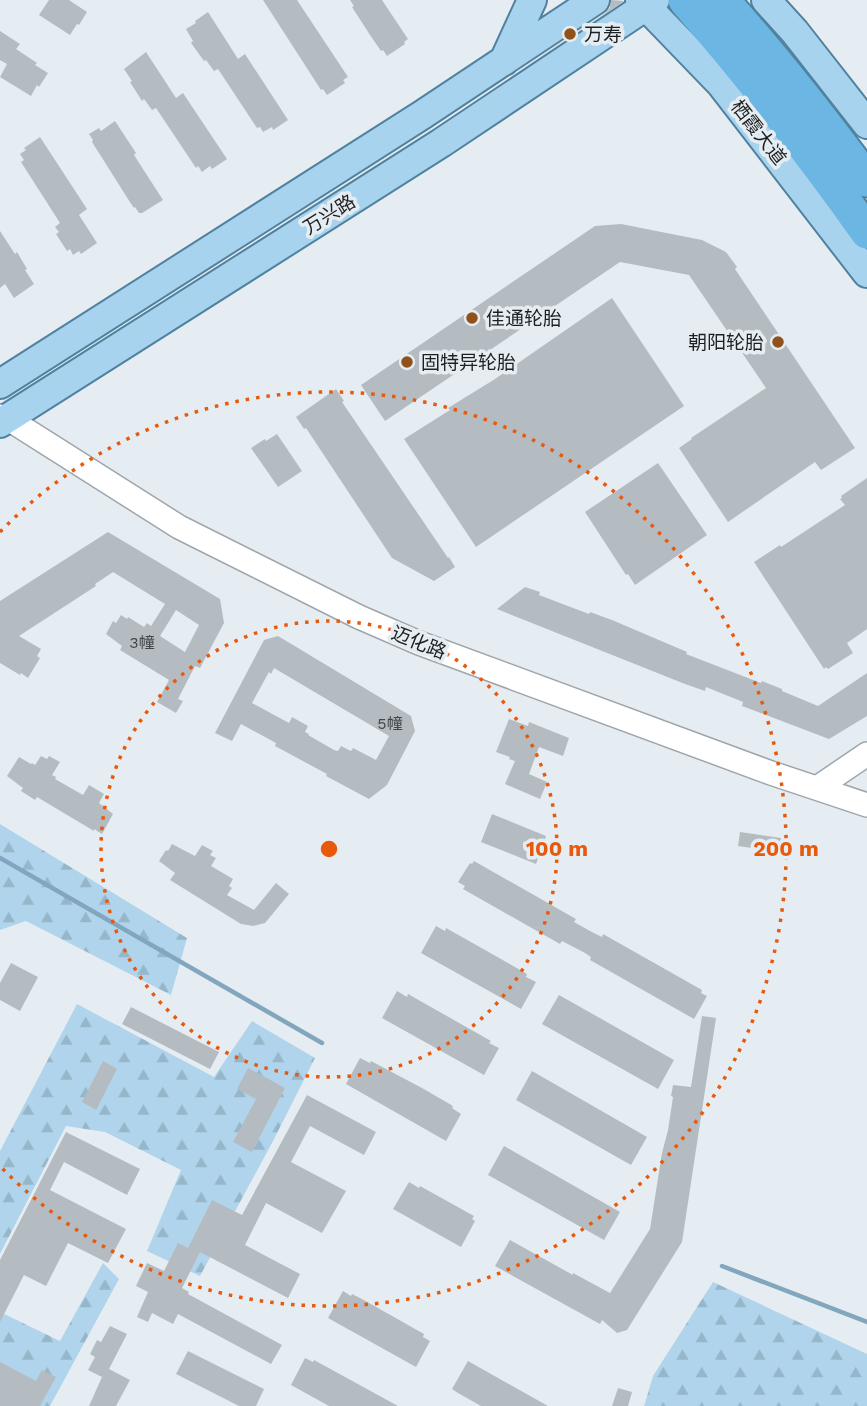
<svg xmlns="http://www.w3.org/2000/svg" width="867" height="1406" viewBox="0 0 867 1406" font-family="'Work Sans','Noto Sans SC',sans-serif">
<defs>
<pattern id="forest-firs" width="22" height="20" patternUnits="userSpaceOnUse" patternTransform="scale(1.75)"><rect width="22" height="20" fill="#afd4ec"/><path d="M5 1l3.5 6h-7zM16 11l3.5 6h-7z" fill="#96b6ca"/></pattern>
</defs>
<rect width="100%" height="100%" fill="#e6edf2"/>
<!-- forest -->
<path fill="url(#forest-firs)" d="M0,824l187,114 -16,57 -145,-74 -26,9z
M77,1004l137,73 38,-56 63,37 -42,83 -73,135 -53,-25 34,-81 -76,-38 -39,-6 -66,128v-103z
M103,1263l16,16 -69,127h-16l-34,-17v-77l60,29z
M713,1282l154,72v52h-223l9,-30z"/>
<g fill="none" stroke-linecap="round" stroke-linejoin="round">
<!-- stream -->
<path stroke="#81a6be" stroke-width="4.5" d="M0,858l322,185
M722,1266l145,56"/>
</g>
<!-- building -->
<path fill="#b5bcc1" fill-rule="evenodd" d="M49,0h20l18,12 -8,13 -2,-1 -7,11 -31,-20z
M263,0h34l51,77 -5,3 2,3 -18,12 -4,-6 -2,1z
M350,0h32l26,39 -4,3 1,2 -18,12 -4,-6 -2,1 -11,-16 -18,-28 2,-1z
M611,0l13,1 -111,74 91,-61 6,-6z
M208,12l30,47 7,-5 43,66 -15,10 -1,-3 -9,5 -3,-5 -3,1 -39,-59 -4,2 -8,-11 -2,1 -13,-18 2,-2 -7,-12 10,-6 -1,-2z
M0,31l20,13 -4,5 21,14 -2,2 13,8 -9,14 -2,-2 -6,11 -31,-19 7,-13 -7,-4z
M146,52l30,46 7,-5 44,66 -15,10 -2,-3 -8,6 -4,-6 -2,2 -40,-60 -4,2 -8,-11 -2,2 -12,-19 2,-1 -8,-12z
M115,121l21,32 -2,2 29,45 -21,13h-3l-4,-6 -1,1 -6,-9 -36,-57 1,-2 -4,-6 10,-6 2,3z
M40,137l47,72 -8,6 18,28 -16,11 -2,-3 -6,4 -3,-6 -3,2 -11,-17 3,-2 -4,-5 5,-4 -39,-61 3,-2 -4,-6 6,-4 -2,-2z
M621,224l81,16 24,12 11,15 -2,2 120,179 -34,22 -6,-8 -87,60 -49,-74 13,-9 -1,-1 75,-50 -77,-113 -69,-13 -235,159 -24,-36 234,-159z
M0,231l15,23 2,-2 10,17 -2,1 9,14 -20,14 -9,-14 -5,4z
M612,298l72,108 -208,141 -72,-108 46,-29 -2,-2 47,-29z
M336,389l8,12 -2,1 106,156 1,-1 6,10 -21,14 -42,-23 -86,-130 -2,1 -8,-12z
M277,434l25,37 -24,16 -27,-39 14,-9 1,2z
M658,463l49,72 -72,50 -7,-11 -2,1 -41,-63z
M867,478v151l-20,14 6,10 -25,16 -2,-2 -2,2 -70,-107 26,-17 1,2 64,-42 -5,-6 2,-1 -1,-2z
M108,532l112,67 4,24 -24,45 -5,-2 -17,33 5,2 -7,12 -19,-11 12,-22 -49,-30 2,-4 -16,-12 7,-13 3,2 5,-8 6,4 1,-2 16,10 3,-4 4,3 14,-22 -52,-32 -18,12 1,2 -77,50 22,13 -4,7 3,2 -12,20 -7,-5 -1,2 -20,-12v-62zM176,610l23,15 -14,27 -25,-16z
M525,587l15,5 -1,3 50,19 1,-2 22,8 75,32 -1,2 75,29 1,-2 20,8v2l36,15 49,-33v43l-38,23 -87,-33 1,-4 -37,-15 -1,4 -20,-7 -188,-75z
M278,636l133,80 4,15 -28,54 -18,14 -43,-23 1,-2 -52,-28 1,-3 -35,-19 -9,17 -17,-8 49,-93zM274,668l115,68 -13,24 -23,-12 -2,3 -10,-5 -3,5 -4,-1 -26,-15 1,-1 -4,-2 3,-6 -16,-9 -3,6 -37,-20 17,-31 2,2z
M509,719l19,7 1,-4 40,16 -6,18 -24,-9 -10,27 18,8 -7,17 -35,-15 10,-23 -6,-2 1,-2 -14,-5z
M41,756l6,3 2,-3 11,6 -8,13 4,2 -1,2 28,16 6,-10 15,9 -5,9 14,11 -11,20 -8,-5v2l-57,-34 -2,3 -14,-9 2,-3 -16,-12 12,-19 12,7 1,-1 3,2z
M492,814l54,22 -10,28 -55,-22z
M740,832l41,6 -2,14 -41,-6z
M172,844l23,12 7,-11 11,6 -3,4 6,3 -5,8 22,13 -4,7 3,2 -5,7 27,15 22,-27 13,11 -24,29 -12,3 -12,-2 -71,-44 5,-7 -16,-12 7,-11 2,1z
M474,861l102,58 -2,3 16,9 12,6 1,-3 99,56 -1,3 6,3 -13,23 -104,-59 1,-3 -6,-4 -23,-12 -2,3 -97,-55 2,-3 -7,-4 12,-19 2,1z
M436,926l9,5 1,-3 55,31 26,15 -1,3 10,5 -15,27 -100,-56z
M11,963l27,14 -18,34 -20,-11v-17z
M397,991l10,6 1,-3 83,47 -2,2 10,5 -15,27 -102,-57z
M559,995l115,65 -16,29 -116,-65z
M131,1007l88,45 -9,17 -88,-45z
M702,1016l14,2 -34,224 -55,88 -10,3 -15,-13 -2,4 -105,-58 15,-26 63,35v-2l37,20 40,-64 12,-76 6,-23 5,-33 -2,-1 2,-11 18,2z
M360,1058l10,5 1,-2 51,27 31,18 -1,2 9,6 -15,27 -100,-57z
M103,1061l14,8 -21,41 -14,-8z
M248,1068l37,20 -33,64 -19,-10 23,-43 -19,-10z
M532,1071l115,66 -16,28 -115,-65z
M307,1095l69,37 -12,23 -54,-29 -19,36 55,29 -24,42 -56,-30 -21,42 55,29 -12,24 -88,-46 -18,36 7,4 -1,2 94,51 -11,19 -93,-50 -5,10 -21,-11 -4,9 -11,-5 11,-25 -12,-6 11,-23 17,8 14,-28 10,5 24,-48 30,15z
M66,1132l74,37 -13,26 -63,-33 -14,28 76,39 -18,34 -40,-20 -22,43 -22,-11 -24,47v-62z
M504,1146l116,66 -16,28 -116,-65z
M409,1182l10,6 1,-2 54,30 -2,3 3,2 -14,26 -68,-38z
M343,1291l8,5 1,-2 10,5 62,35 -1,3 7,4 -14,26 -88,-49z
M110,1326l17,8 -18,35 21,11 -14,26h-27l13,-29 -14,-7 7,-13 -5,-3 7,-14 4,2z
M188,1351l76,38 -8,17h-17l-63,-32z
M305,1358l8,4 1,-2 84,46h-69l-38,-21z
M468,1361l80,45h-67l-23,-13 -6,-4z
M0,1362l36,19 6,-11 14,7 -16,29h-40z
M618,1388l14,4 -4,14h-16z"/>
<g fill="none" stroke-linecap="round" stroke-linejoin="round">
<!-- minor casing -->
<g stroke="#9fa6ab" stroke-width="26">
<path id="minor" d="M0,416l7,2 172,109 180,90 60,26 352,130 96,32
M817,788l50,-34"/>
</g>
<!-- major casing -->
<g stroke="#50829f" stroke-width="32">
<path id="major" d="M640,0l81,84 146,189
M766,0l29,32 72,92
M504,61l28,-61
M0,384l422,-269 173,-115
M0,423l441,-280 214,-143"/>
</g>
<!-- highway casing -->
<g stroke="#50829f" stroke-width="37">
<path id="highway" d="M685,0c65,74 125,152 182,232
M722,0c52,57 99,118 145,180"/>
</g>
<!-- minor -->
<use href="#minor" stroke="#fff" stroke-width="23"/>
<!-- major -->
<use href="#major" stroke="#a7d3ee" stroke-width="28"/>
<!-- highway -->
<use href="#highway" stroke="#6cb6e3" stroke-width="33"/>
</g>
<!-- distance rings -->
<g fill="none" stroke="#e8590c" stroke-width="3.5" stroke-dasharray="3.5 7">
<circle cx="329" cy="849" r="228"/>
<path d="M0 532A457 457 0 1 1 0 1166"/>
</g>
<!-- markers -->
<g fill="#91511a" stroke="#e6edf2" stroke-width="2.5">
<circle cx="570" cy="34" r="7"/>
<circle cx="472" cy="318" r="7"/>
<circle cx="778" cy="342" r="7"/>
<circle cx="407" cy="362" r="7"/>
</g>
<g text-anchor="middle" stroke-width="7" stroke-linejoin="round" paint-order="stroke">
<!-- number labels -->
<g font-size="16" fill="#434749">
<text x="142" y="648">3幢</text>
<text x="390" y="729">5幢</text>
</g>
<!-- poi labels -->
<g font-size="19" fill="#1d2021" stroke="#e6edf2" text-anchor="start">
<text x="584" y="41">万寿</text>
<text x="486" y="325">佳通轮胎</text>
<text x="764" y="349" text-anchor="end">朝阳轮胎</text>
<text x="421" y="369">固特异轮胎</text>
</g>
<!-- street labels -->
<g font-size="19" fill="#1d2021" stroke="#e6edf2">
<text transform="translate(759 132) rotate(52)" y="7">栖霞大道</text>
<text transform="translate(329 214) rotate(-32)" y="7">万兴路</text>
<text transform="translate(419 642) rotate(22)" y="7">迈化路</text>
</g>
</g>
<circle cx="329" cy="849" r="10" fill="#e8590c" stroke="#e6edf2" stroke-width="3.5"/>
<g font-size="21" text-anchor="middle" font-weight="bold" fill="#e8590c" stroke="#e6edf2" stroke-width="7" stroke-linejoin="round" paint-order="stroke">
<text x="557" y="856">100 m</text>
<text x="786" y="856">200 m</text>
</g>
</svg>
